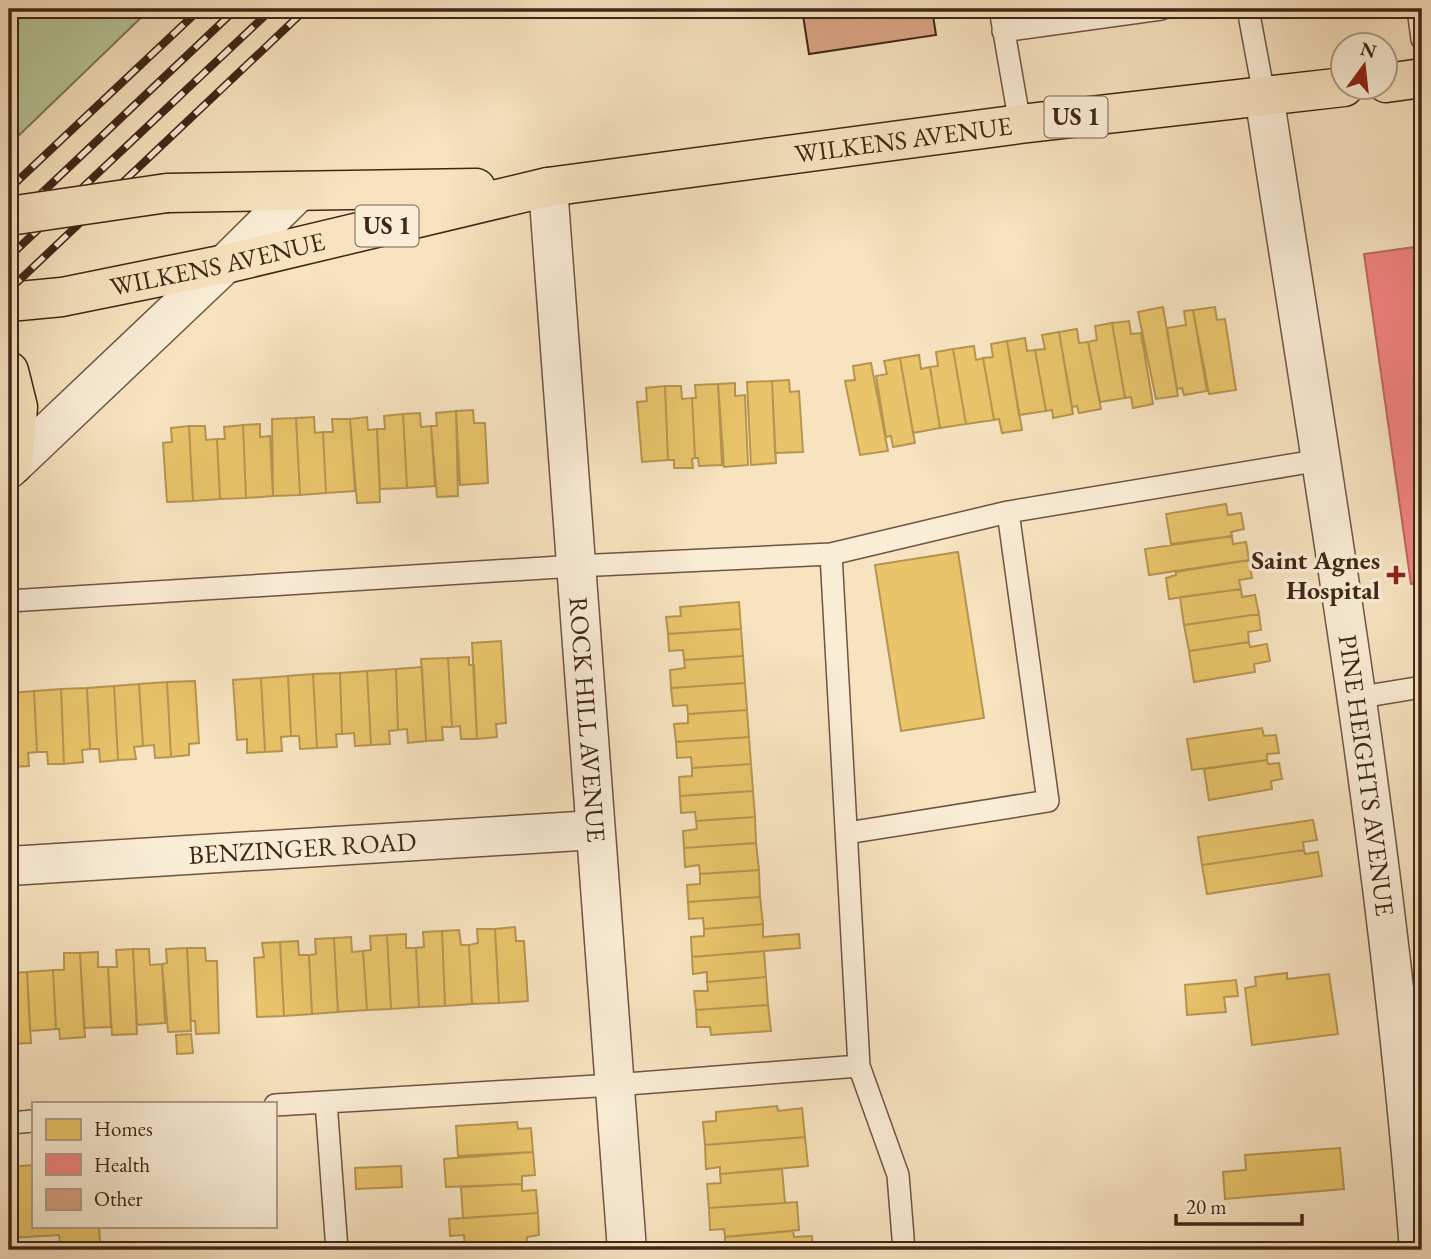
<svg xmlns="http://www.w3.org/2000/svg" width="1431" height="1259" viewBox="0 0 1431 1259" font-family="'EB Garamond',serif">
<rect width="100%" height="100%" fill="#f7e3c0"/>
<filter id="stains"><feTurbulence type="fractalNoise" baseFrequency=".00286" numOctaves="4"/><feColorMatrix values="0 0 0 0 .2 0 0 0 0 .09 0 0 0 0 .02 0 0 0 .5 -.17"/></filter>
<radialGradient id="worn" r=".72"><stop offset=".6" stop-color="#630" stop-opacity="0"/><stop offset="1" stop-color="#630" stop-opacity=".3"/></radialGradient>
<!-- green -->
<path fill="#b7c597" stroke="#7c7656" stroke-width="2" d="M9,9h141l-141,136z"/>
<!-- homes -->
<path fill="#e9c46a" stroke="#b69550" stroke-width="2" d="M1163,307l15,89 -22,3 -18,-87z
M1215,307l2,13 8,-1 11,71 -27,4 -16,-84z
M1193,310l14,81 -23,4 -2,-7 -5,1 -10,-61 19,-3 -2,-14z
M1129,321l2,13 10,-1 12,71 -20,4 -2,-11 -6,1 -13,-75z
M1112,323l13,75 -25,4 -12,-60 9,-2 -2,-14z
M1077,329l2,14 9,-1 13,67 -22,4 -2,-7 -5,1 -13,-75z
M1059,332l14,82 -20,4 -1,-8 -6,1 -11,-61 10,-1 -3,-14z
M1025,338l2,13 8,-1 11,61 -27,4 -12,-74z
M1007,341l15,89 -20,3 -3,-14 -5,1 -11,-62 10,-1 -2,-13z
M974,346l2,14 7,-2 11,62 -28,4 -13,-75z
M953,349l13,75 -26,4 -10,-61 8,-1 -2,-14z
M919,355l2,14 9,-2 10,61 -27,5 -13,-75z
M900,358l15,85 -22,4 -2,-11 -5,1 -10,-61 11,-2 -3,-13z
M871,363l17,88 -28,4 -15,-74 10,-1 -2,-14z
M789,380l1,12 9,-1 4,61 -28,1 -3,-72z
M772,381l4,82 -25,2 -4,-83z
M735,383v13l10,-1 3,70 -24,2 -6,-83z
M718,384l4,81 -23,1 -1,-8h-3l-3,-60h4l-1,-13z
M665,386h16l1,13 10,-1 3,60 -3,1 1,9h-19v-8h-6z
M665,386l3,74 -26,2 -5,-60 10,-1 -1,-13z
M473,410l1,13h11l3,60 -28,2 -4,-74z
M456,411l2,85 -21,1 -6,-71h6l-1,-13z
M420,413l1,14 10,-1 4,60 -28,2 -4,-74z
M403,414l4,74 -27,1 -3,-60h8l-1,-13z
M314,417l1,16 8,-1 3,61 -26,2 -4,-77z
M367,417l1,13 9,-1 3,73 -23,1 -7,-84z
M296,418l4,77 -27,1 -1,-77z
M332,419h18l5,72 -29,2 -3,-61h10z
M260,424v13l10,-1 3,60 -27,2 -3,-73z
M243,425l3,73 -26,1 -3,-60h8l-1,-12z
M189,426l4,75 -26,1 -4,-59 9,-1 -1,-14z
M189,426h16l1,14 11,-1 3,60 -27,2z
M1226,504l2,11 13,-2 3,16 -13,3 1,4 -61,8 -5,-30z
M1232,536l1,8 13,-2 3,18 -100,15 -4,-26z
M958,552l26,166 -83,13 -26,-166z
M1249,560l3,18 -13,2 2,9 -72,10 -3,-21 10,-3v-3z
M1241,589l1,8 13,-2 4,19 -75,11 -4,-28z
M739,602l2,27 -73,5 -2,-17 15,-1 -1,-9z
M1259,614l2,16 -13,2 1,10 -60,9 -5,-26z
M741,629l2,27 -59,4 -1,-10 -14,1 -1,-17z
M501,641l5,82 -10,1 1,13 -20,2 -5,-96z
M1249,642l1,5 17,-3 3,17 -16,3 1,8 -61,10 -5,-31z
M743,656l2,27 -74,5 -1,-18 15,-2 -1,-8z
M469,657v8h5l3,74h-16l-1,-13 -8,1 -4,-69z
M448,658l4,69h-10l1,13 -17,1 -5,-82z
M422,667l4,74 -18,2 -1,-14 -9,1 -2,-61z
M396,669l2,61 -9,1 1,13 -19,1 -4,-74z
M367,671l4,74 -16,1 -1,-13 -12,1 -2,-61z
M340,673l2,61h-6l1,13 -20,1 -4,-74z
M313,674l4,74 -17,1 -1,-13h-8l-3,-60z
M288,676l3,60 -10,1 1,14 -17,1 -4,-74z
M261,678l4,74 -18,1v-14l-10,1 -4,-60z
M195,681l4,62 -10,1v11l-18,2 -4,-75z
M167,682l4,75 -16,1 -1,-13 -11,1 -4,-62z
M745,683l2,27 -59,4 -1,-9 -14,1 -2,-18z
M139,684l4,62 -9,1 2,12 -18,1 -4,-74z
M114,686l4,74 -18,2 -1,-13h-9l-3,-61z
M87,688l3,61 -8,1 1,12 -19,2 -3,-75z
M61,689l3,75h-16l-1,-12h-10l-3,-61z
M34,691l3,61 -9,1 1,13 -19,1 -1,-74z
M747,710l2,27 -73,5 -2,-18 14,-1v-9z
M1262,728l2,8 12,-1 3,18 -12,1v6l-75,10 -5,-31z
M749,737l2,27 -59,4 -1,-11 -14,1 -1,-16z
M1267,760l1,4 11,-1 3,16 -11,2 1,8 -63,11 -5,-31z
M751,764l2,27 -73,5 -1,-19 13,-1v-8z
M753,791l2,26 -59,4 -1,-9 -14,1 -1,-17z
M755,817l1,26 -72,5 -1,-17 14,-2 -1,-8z
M1313,820l4,20 -14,2 1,8 -102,15 -4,-28z
M756,843l3,27 -59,4 -1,-9 -14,2 -1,-19z
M1304,850l1,4 13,-2 4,24 -115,18 -5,-29z
M759,870l1,27 -72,5 -1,-17 13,-1v-10z
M760,897l3,27 -59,5 -1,-11 -14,1 -1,-17z
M763,924v13l36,-3 1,14 -108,9 -1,-20 13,-1v-7z
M515,927l1,14h8l4,60 -29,2 -4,-74z
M477,929h18l4,74 -27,1 -3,-59 9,-2z
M459,930l2,15h8l3,59 -27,2 -3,-75z
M442,931l3,75 -26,1 -3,-59 8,-1 -1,-15z
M406,934v14h10l3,59 -28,2 -4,-74z
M387,935l4,74 -24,1 -4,-59 8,-1 -1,-14z
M351,937l1,15 11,-1 4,59 -29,2 -4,-74z
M334,938l4,74 -26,2 -3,-59 7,-1 -1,-15z
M298,941l1,14h10l3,59 -28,2 -4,-74z
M280,942l4,74 -27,1 -3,-59 10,-1 -2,-14z
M187,948l4,83 -23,1 -6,-68 5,-1 -1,-14z
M187,948h18l1,13h11l2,72 -23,1 -1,-13h-4z
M133,949h16l1,16 12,-1 3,59 -28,2z
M133,949l4,85 -25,1 -4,-68h9l-1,-17z
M764,951l2,26 -59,5v-10l-14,2 -1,-17z
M98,952v15h10l3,60 -27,1 -4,-75z
M64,953h16l5,84 -25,2 -1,-10h-3l-3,-59h11z
M53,970l3,59 -26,2 -3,-59z
M27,972l4,71 -22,1v-71z
M1287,973v6l42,-5 9,60 -86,11 -7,-57 11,-2 -1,-9z
M766,977l2,28 -72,5 -2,-19h14l-1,-9z
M1236,980l2,16 -14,1 2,15 -39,3 -2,-30z
M768,1005l3,26 -60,4 -1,-8h-13l-1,-17z
M191,1034l2,19 -16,1 -1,-19z
M777,1106l1,5 24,-3 3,29 -100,8 -2,-23 13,-1v-9z
M517,1122l1,7 13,-1 2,24 -75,4 -2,-30z
M805,1137l3,29 -88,8v-7l-14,2 -1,-24z
M1340,1148l4,41 -119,10 -2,-27 23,-2 -1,-15z
M533,1152l2,23 -13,1v8l-76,3 -2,-28z
M33,1165v61h66l1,16 -40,2 -1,-9 -48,3 -2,-71z
M401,1166l1,21 -46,2 -1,-21z
M782,1169l3,34 -76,5 -2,-24 14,-1 -1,-9z
M522,1184v7l14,-1 2,23 -75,5 -2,-31z
M797,1202l2,28 -74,7 -1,-8 -14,1 -1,-22z
M538,1213l1,22 -12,2v9l-62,3 -1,-14 -14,1 -1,-17z
M793,1231l1,6 18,-1 1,14h-101v-5l13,-1v-7z
M527,1246v2l14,-1v3h-90z"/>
<!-- health -->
<path fill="#f28482" stroke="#bd6861" stroke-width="2" d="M1422,246v337l-11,1 -47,-330z"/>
<!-- building -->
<path fill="#dba484" stroke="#402615" stroke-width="2" d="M802,9h130l4,26 -127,19z"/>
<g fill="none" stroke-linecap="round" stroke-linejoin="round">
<!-- lane casing -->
<g stroke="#6e5540" stroke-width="24">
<path id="lane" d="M1000,9l20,115
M1248,9l16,86
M1418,9l4,30
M1003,31l158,-22
M831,554l28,512 39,109 6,75
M9,601l567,-35 255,-12 177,-42 313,-52
M1355,698l67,-11
M847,833l201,-32 -40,-289
M326,1102l11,148
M275,1105l339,-20 245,-19
M9,1123l24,-2"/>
</g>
<!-- street casing -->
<g stroke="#6e5540" stroke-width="41">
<g id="street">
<path id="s1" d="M1264,95c59,383 126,768 155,1155"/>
<path id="s2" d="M548,187l79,1063"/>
<path d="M9,469l216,-205 74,-73"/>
<path id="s3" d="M9,866l586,-36"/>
</g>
</g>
<!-- primary casing -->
<g stroke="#402615" stroke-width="41">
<g id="primary">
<path d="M1386,83l36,-5"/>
<path d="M167,193l309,-5"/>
<path id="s4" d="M9,302l53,-5 163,-33 323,-77 472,-63 324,-37"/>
<path d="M9,371l9,36 -5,58"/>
</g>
</g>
<!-- lane -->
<use href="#lane" stroke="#faedd6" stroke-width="21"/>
<!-- street -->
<use href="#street" stroke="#faedd6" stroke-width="38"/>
<!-- primary -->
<use href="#primary" stroke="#f7e3c0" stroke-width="38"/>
<!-- rail casing -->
<g stroke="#402615" stroke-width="8">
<path id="rail" d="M9,189l191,-180
M9,224l227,-215
M9,257l263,-248
M9,290l297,-281"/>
</g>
<!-- rail -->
<use href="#rail" stroke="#faedd6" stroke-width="5" stroke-dasharray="16" stroke-linecap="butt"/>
<!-- primary-bridge casing -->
<g stroke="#402615" stroke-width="41" stroke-linecap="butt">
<path id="primary-bridge" d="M9,216l158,-23"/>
</g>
<!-- primary-bridge -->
<use href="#primary-bridge" stroke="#f7e3c0" stroke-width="38"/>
</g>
<!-- markers -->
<path fill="#8f2418" stroke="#faedd6" stroke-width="2.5" d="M1392.5 564.5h7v7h7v7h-7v7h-7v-7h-7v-7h7z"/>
<g text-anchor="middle" stroke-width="7" stroke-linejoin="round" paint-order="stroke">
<!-- shield labels -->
<g fill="#faedd6" stroke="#78624f" stroke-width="2">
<rect x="1044.5" y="96.5" width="63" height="41" rx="5"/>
<rect x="355.5" y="205.5" width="63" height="41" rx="5"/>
</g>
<g font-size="24" font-weight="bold" fill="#402615">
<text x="1076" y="125">US 1</text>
<text x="387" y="234">US 1</text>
</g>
<!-- street labels -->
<g font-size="26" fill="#402615" stroke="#faedd6">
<text dy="9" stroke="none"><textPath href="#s4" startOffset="910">WILKENS AVENUE</textPath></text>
<text dy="9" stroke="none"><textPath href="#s4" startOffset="212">WILKENS AVENUE</textPath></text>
<text dy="9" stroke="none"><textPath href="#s2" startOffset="534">ROCK HILL AVENUE</textPath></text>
<text dy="9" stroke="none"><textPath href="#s1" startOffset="688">PINE HEIGHTS AVENUE</textPath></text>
<text dy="9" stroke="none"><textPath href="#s3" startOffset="294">BENZINGER ROAD</textPath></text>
</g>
<!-- poi labels -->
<g font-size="26" font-weight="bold" fill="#402615" stroke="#faedd6" text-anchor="end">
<text x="1380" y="569">Saint Agnes<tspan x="1380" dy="30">Hospital</tspan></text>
</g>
</g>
<!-- margin -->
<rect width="1431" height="1259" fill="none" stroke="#f7e3c0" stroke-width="35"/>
<rect x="10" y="10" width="1410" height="1238" fill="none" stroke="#402615" stroke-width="3.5"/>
<rect x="18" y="18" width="1396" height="1224" fill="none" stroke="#402615" stroke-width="2"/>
<!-- legend -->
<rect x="32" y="1102" width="245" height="126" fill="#faedd6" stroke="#b09d89" stroke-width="2"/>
<rect x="46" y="1119" width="35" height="21" fill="#e9c46a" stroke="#b09d89" stroke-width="2"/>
<text x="94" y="1136" font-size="21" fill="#402615">Homes</text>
<rect x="46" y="1154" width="35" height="21" fill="#f28482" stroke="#b09d89" stroke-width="2"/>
<text x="94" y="1172" font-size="21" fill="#402615">Health</text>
<rect x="46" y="1189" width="35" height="21" fill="#dba484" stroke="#b09d89" stroke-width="2"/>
<text x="94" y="1206" font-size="21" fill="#402615">Other</text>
<!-- north arrow -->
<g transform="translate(1364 66) rotate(15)"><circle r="33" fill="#faedd6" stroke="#b09d89" stroke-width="2"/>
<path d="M0-5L12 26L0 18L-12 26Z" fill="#8f2418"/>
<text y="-10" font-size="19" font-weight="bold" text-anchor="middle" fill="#402615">N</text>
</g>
<!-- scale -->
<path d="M1176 1214v10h126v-10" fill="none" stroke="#402615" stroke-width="3.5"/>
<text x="1186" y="1214" font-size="21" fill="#402615" stroke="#faedd6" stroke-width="5" paint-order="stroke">20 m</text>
<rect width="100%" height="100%" filter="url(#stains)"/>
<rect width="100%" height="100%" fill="url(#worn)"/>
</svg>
